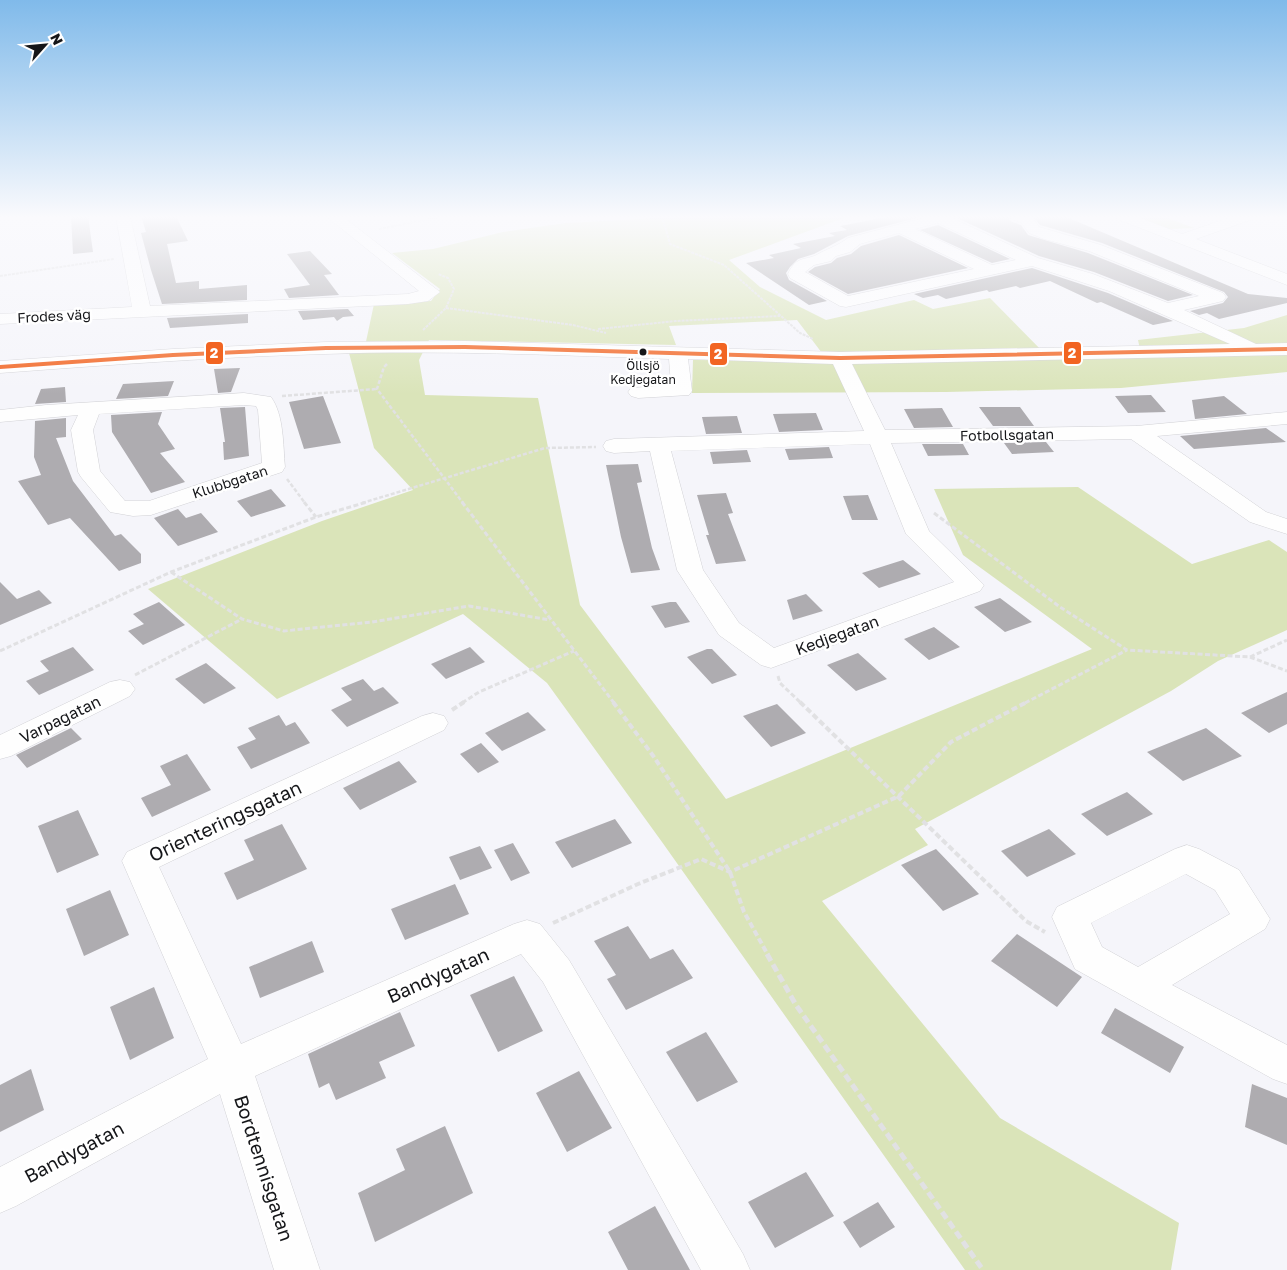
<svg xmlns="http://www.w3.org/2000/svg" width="1287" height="1270" viewBox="0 0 1287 1270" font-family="'Golos Text',sans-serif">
<rect width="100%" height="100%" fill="#f5f5fa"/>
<!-- green -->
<path fill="#dae4b9" d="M696,216h153l-120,44 31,27 66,33 88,-20 19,9 57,-11 60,61 91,-5 -3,-14 106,-12 43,-13v57l-166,16 -175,4 -254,1 1,-33 135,1 -31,-41 -128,6 7,19 -247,-5 -10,20 6,35 113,3 42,207 146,194 366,-150 -129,-94 -29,-66 144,-2 114,77 77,-24 18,12v78l-69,31 -47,30 -256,138 13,16 -106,56 178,217 179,105 -8,47h-206l-303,-428 -115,-159 -84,-69 -186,85 -129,-110 174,-68 91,-31 -39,-42 -25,-95 15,-2 10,-47 57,-3 9,-12 -48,-36 41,-4 70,-17 63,-9z
M1134,216h28l32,12 -26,1z"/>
<!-- building -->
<path fill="#aeacb0" d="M71,216h17l5,36 -20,2z
M141,216h35l12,25 -21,3 9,39 23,-2v8l48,-4v15l-85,4 -11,-34 -10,-37 5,-1z
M892,216h32l-76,20 -34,18 -16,5 -8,8 -4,6 3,7 38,21 -18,4 -63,-42 28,-5 -5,-3 32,-7 -8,-4 42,-8 -6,-3 18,-3 -7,-4z
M958,216h49l3,5 11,4 7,10 60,18 105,42 -25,6 -74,-29 -55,-16 -82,-38z
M1033,216h31l184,78 39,4v5l-68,16 -12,-6 -8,2 -9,-4 33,-8 5,-6 -4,-5 -122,-49 -62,-18z
M938,225l72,34 -18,4 -72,-33z
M899,235l69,33 -120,26 -40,-22 7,-5 16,-4 6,-5 14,-4 10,-8z
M310,251l22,23 -8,1 15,20 -50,3 -5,-9 26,-4 -23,-31z
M1032,268l76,25 65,28 -20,4 -52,-23 -4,1 -47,-22 -30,7 -4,-2 -27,6 -2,-2 -41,9 -8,-4 -15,3 -9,-4z
M348,309l6,7 -11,1 -6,4 -3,-4 -31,3 -5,-9z
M248,314v9l-78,5 -3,-10z
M240,368l-9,24 -13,1 -4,-24z
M174,381l-6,15 -52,3 7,-15z
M65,387l1,15 -31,2 6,-15z
M1151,395l15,17 -38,1 -13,-17z
M323,396l18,47 -37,6 -15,-47z
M1224,396l23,18 -52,5 -3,-19z
M245,407l4,49 -25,4 -1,-18h2l-5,-34z
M979,407h41l14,19h-41z
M942,408l11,19 -39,1 -10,-19z
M162,412l-4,12 17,25 -15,4 25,29 -34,11 -39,-61 -1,-17z
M816,413l7,17 -44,2 -6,-18z
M737,416l5,17 -36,1 -4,-17z
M66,418v19l-10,1 17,43 42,55 6,-2 20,20v9l-22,8 -49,-53 -22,7 -30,-44 23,-6 -7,-18 1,-36z
M1266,428l20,14 -92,7 -14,-13z
M1046,442l8,10 -42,2 -8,-11z
M922,444h41l6,11 -41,1z
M829,447l4,11 -44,2 -4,-11z
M747,450l4,12 -38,2 -3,-12z
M638,464l4,18 -5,1 15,65 8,22 -29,3 -10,-36 -15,-72z
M271,489l15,17 -35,11 -14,-16z
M726,493l7,20 -5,1 18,47 -30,3 -10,-29h3l-12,-40z
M868,495l10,25h-26l-9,-24z
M178,509l8,9 15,-5 17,19 -40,14 -24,-28z
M903,560l18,14 -42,14 -17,-15z
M0,582l17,17 22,-9 13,13 -52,22z
M806,594l17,17 -30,9 -6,-20z
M1000,598l32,24 -27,10 -31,-25z
M159,602l26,23 -42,20 -15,-14 16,-7 -11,-10z
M670,602h6l14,20 -25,6 -14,-22z
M934,627l26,20 -31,13 -25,-21z
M73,647l21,23 -55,25 -13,-14 23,-10 -9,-10z
M470,647l15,15 -39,17 -15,-15z
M707,649h5l25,26 -25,9 -25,-27z
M858,653l29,26 -31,12 -29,-26z
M206,663l30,25 -32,16 -29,-25z
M363,679l11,12 9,-4 16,16 -52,24 -16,-17 21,-10 -11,-12z
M1287,692v32l-18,9 -28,-20z
M777,704l29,29 -35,14 -28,-31z
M528,712l18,18 -44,21 -17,-18z
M279,715l7,11 9,-4 15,21 -59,26 -14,-22 19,-8 -8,-11z
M71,728l11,11 -55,29 -11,-13z
M1206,728l36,28 -59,25 -36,-29z
M481,743l18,19 -21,11 -18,-19z
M187,754l24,36 -59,27 -11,-19 30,-13 -11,-19z
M399,761l18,21 -57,28 -17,-22z
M1127,792l26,22 -46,22 -26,-22z
M78,810l21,45 -42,18 -19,-47z
M615,819l17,24 -60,25 -17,-26z
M282,824l25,45 -70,31 -13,-27 30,-13 -10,-20z
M1049,829l27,25 -49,23 -26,-26z
M513,843l17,30 -19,8 -17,-31z
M480,846l12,22 -32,12 -11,-23z
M936,849l43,45 -36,17 -42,-46z
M455,884l14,30 -64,26 -14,-31z
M110,890l19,45 -45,21 -18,-47z
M628,926l22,33 23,-10 20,29 -67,32 -19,-31 9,-4 -22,-34z
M1017,934l65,43 -25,30 -66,-46z
M312,941l12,31 -64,26 -11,-31z
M514,976l29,55 -45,21 -28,-57z
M154,987l20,51 -44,22 -20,-53z
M1115,1008l69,39 -14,26 -69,-40z
M400,1012l15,34 -36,16 7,16 -50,22 -7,-17 -10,5 -11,-34z
M706,1032l32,50 -41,20 -31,-50z
M31,1069l13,41 -44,22v-47z
M579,1071l33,57 -45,24 -31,-59z
M1252,1084l35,14v47l-42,-18z
M445,1126l28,67 -98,49 -17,-49 47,-23 -9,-21z
M806,1172l28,44 -59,32 -27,-46z
M878,1202l17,25 -35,21 -17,-26z
M655,1206l35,64h-62l-20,-38z"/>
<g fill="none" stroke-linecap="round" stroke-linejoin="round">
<!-- minor casing -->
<g stroke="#d2d2d6" stroke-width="1">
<path id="minor" d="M116,216h14l20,90 258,-12 11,-3 -93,-75h16l98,76 -12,9 -20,3 -408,20v-10l132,-7z
M931,216h25l-2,3 84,39 55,16 75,29 31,-7 -110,-45 -45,-12 -15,-6 -7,-10 -11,-4 -2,-3 23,1 7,10 62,18 122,48 3,4 -3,4 -39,9 72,34 31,-1v12l-435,9 33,66 251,-4 151,-14v12l-130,12 109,76 21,7v15l-37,-12 -119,-83 -240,4 38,88 55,54 -4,6 -209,77 -10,-3 -42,-30 -42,-65 -27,-119 -36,2 -8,-2 -3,-5 3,-5 8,-2 250,-8 -31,-67 -145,-5 4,32 -3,4 -51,3 -7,-2 -3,-4 3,-4 40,-3 -2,-26c-115,-4 -230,-9 -344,-5 -109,3 -217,11 -325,19v-12l173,-12 153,-7 139,-1 375,11 390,-8 -121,-53 -77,-25 -186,41 -6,-1 -50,-28 -2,-4c9,-20 18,-12 32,-21 10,-5 19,-8 28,-15zM938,223l78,37 -24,5 -77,-36zM899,233l75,36 -126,27 -43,-24 9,-7 17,-4 5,-5 14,-4 10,-8zM870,444l36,90 48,48 -180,66 -35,-25 -36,-53 -32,-119z
M1115,216h20l47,18 52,-18h21l-2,3 -57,20 91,35v11l-170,-66z
M244,393l27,4c13,18 12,48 14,70l-3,5 -131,43 -18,1 -23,-4 -29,-35 -3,-5 -7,-42 7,-15 -78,7v-12l46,-5zM244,405l12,1 2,4 4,53 -113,38h-24l-25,-30 -7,-41 6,-16z
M120,680l10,2 5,7 -5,7 -119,60 -11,3v-24l110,-53z
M433,713l11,3 4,7 -4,7 -285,137 82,177 273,-120 13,-4 13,4 29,36 174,294 7,16h-49l-158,-288 -22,-28 -266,122 65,194h-46l-54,-176 -204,112 -16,7v-46l208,-108 -86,-198 5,-9 295,-136z
M1187,845l12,4 40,21 31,49 -5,10 -93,56 115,60v39l-14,-5 -198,-110 -23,-52 5,-10 118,-58zM1186,874l29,16 15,24 -92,53 -36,-20 -11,-24z"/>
</g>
<!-- path-far4 -->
<path stroke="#e1e1e3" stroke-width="2" stroke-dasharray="3 1" stroke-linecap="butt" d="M662,216l8,28 54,21 76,68 13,6
M379,229l66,-13
M0,276l114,-17
M446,308l127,17 33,8
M598,329l78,-8 104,-5
M423,330l23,-22 8,-19 -6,-11 -10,-4"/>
<!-- path-far3 -->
<path stroke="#e1e1e3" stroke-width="2.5" stroke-dasharray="4 2" stroke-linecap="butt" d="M387,364l-3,3 -7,22 86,114
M282,396l95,-7
M287,479l18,24
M362,503l183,-55 51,-1"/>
<!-- path-far2 -->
<path stroke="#e1e1e3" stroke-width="3" stroke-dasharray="5 2.5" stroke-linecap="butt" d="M304,502l12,15
M462,502l152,201
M934,513l126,94 67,43 123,7 37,14
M171,572l71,47 42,12 88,-9 97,-16 81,14
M0,651l171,-79 145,-55 51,-15
M1250,657l37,-17
M135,675l107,-56
M778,676l2,7 21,20
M462,703l17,-11 95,-41
M1025,703l102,-53"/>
<!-- path-far1 -->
<path stroke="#e1e1e3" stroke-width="4" stroke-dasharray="6 3" stroke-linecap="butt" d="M613,702l41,55 76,115 14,40 24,43
M800,702l226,219 19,11
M452,710l12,-8
M553,923l85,-39 63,-25 29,13 169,-76 52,-54 76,-40"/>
<!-- path -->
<path stroke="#e1e1e3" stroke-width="5" stroke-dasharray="8 4" stroke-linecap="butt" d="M767,954l29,51 187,265"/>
<!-- minor -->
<use href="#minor" fill="#fefefe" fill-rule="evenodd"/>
<!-- bus-1 casing -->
<g stroke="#fff" stroke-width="3">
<path id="bus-1" d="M465,345l375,11 447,-9v4l-447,9 -375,-11 -139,1 -153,7 -173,12v-4l173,-12 153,-7z"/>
</g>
<!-- bus-1 -->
<use href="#bus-1" fill="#f26522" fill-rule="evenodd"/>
</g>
<!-- sky -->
<linearGradient id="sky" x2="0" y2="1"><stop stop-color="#80baea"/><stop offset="0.55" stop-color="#fafafd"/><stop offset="1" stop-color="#fafafd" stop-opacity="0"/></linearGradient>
<rect width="1287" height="394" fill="url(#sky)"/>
<!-- markers -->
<circle fill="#151619" stroke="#fff" stroke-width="2" cx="643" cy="352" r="4.5"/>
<g text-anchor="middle" stroke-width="5" stroke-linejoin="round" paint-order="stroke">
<!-- far-bus labels -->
<g font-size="12" fill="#151619" stroke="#fff">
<text x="643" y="370">Öllsjö<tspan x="643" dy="14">Kedjegatan</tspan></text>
</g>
<!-- far-street labels -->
<g font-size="14" fill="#151619" stroke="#fff">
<text transform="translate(54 316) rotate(-3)" y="5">Frodes väg</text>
<text transform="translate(1007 435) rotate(-1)" y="5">Fotbollsgatan</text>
<text transform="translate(230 482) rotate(-18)" y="5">Klubbgatan</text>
</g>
<!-- street labels -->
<g font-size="16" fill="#151619" stroke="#fff">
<text transform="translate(837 635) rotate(-20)" y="6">Kedjegatan</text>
<text transform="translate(60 719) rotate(-26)" y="6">Varpagatan</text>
</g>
<!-- near-street labels -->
<g font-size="19" fill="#151619" stroke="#fff">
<text transform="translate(225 821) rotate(-25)" y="7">Orienteringsgatan</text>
<text transform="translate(438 975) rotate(-24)" y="7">Bandygatan</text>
<text transform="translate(74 1152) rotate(-28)" y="7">Bandygatan</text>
<text transform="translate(264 1168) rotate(72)" y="7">Bordtennisgatan</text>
</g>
</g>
<g stroke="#fff" stroke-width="2">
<rect x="205" y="341" width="19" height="24" rx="5" fill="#f26522"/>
<rect x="1063" y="341" width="19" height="24" rx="5" fill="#f26522"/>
<rect x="709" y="342" width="19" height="24" rx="5" fill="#f26522"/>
</g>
<g font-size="14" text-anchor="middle" font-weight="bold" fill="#fff">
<text x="214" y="358">2</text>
<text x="1072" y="358">2</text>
<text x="718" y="359">2</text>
</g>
<!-- north arrow -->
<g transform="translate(45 45) rotate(63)" stroke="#ffffff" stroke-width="4" paint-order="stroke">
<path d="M0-4L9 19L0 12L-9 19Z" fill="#151619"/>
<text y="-8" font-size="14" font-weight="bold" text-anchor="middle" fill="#151619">N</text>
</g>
</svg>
